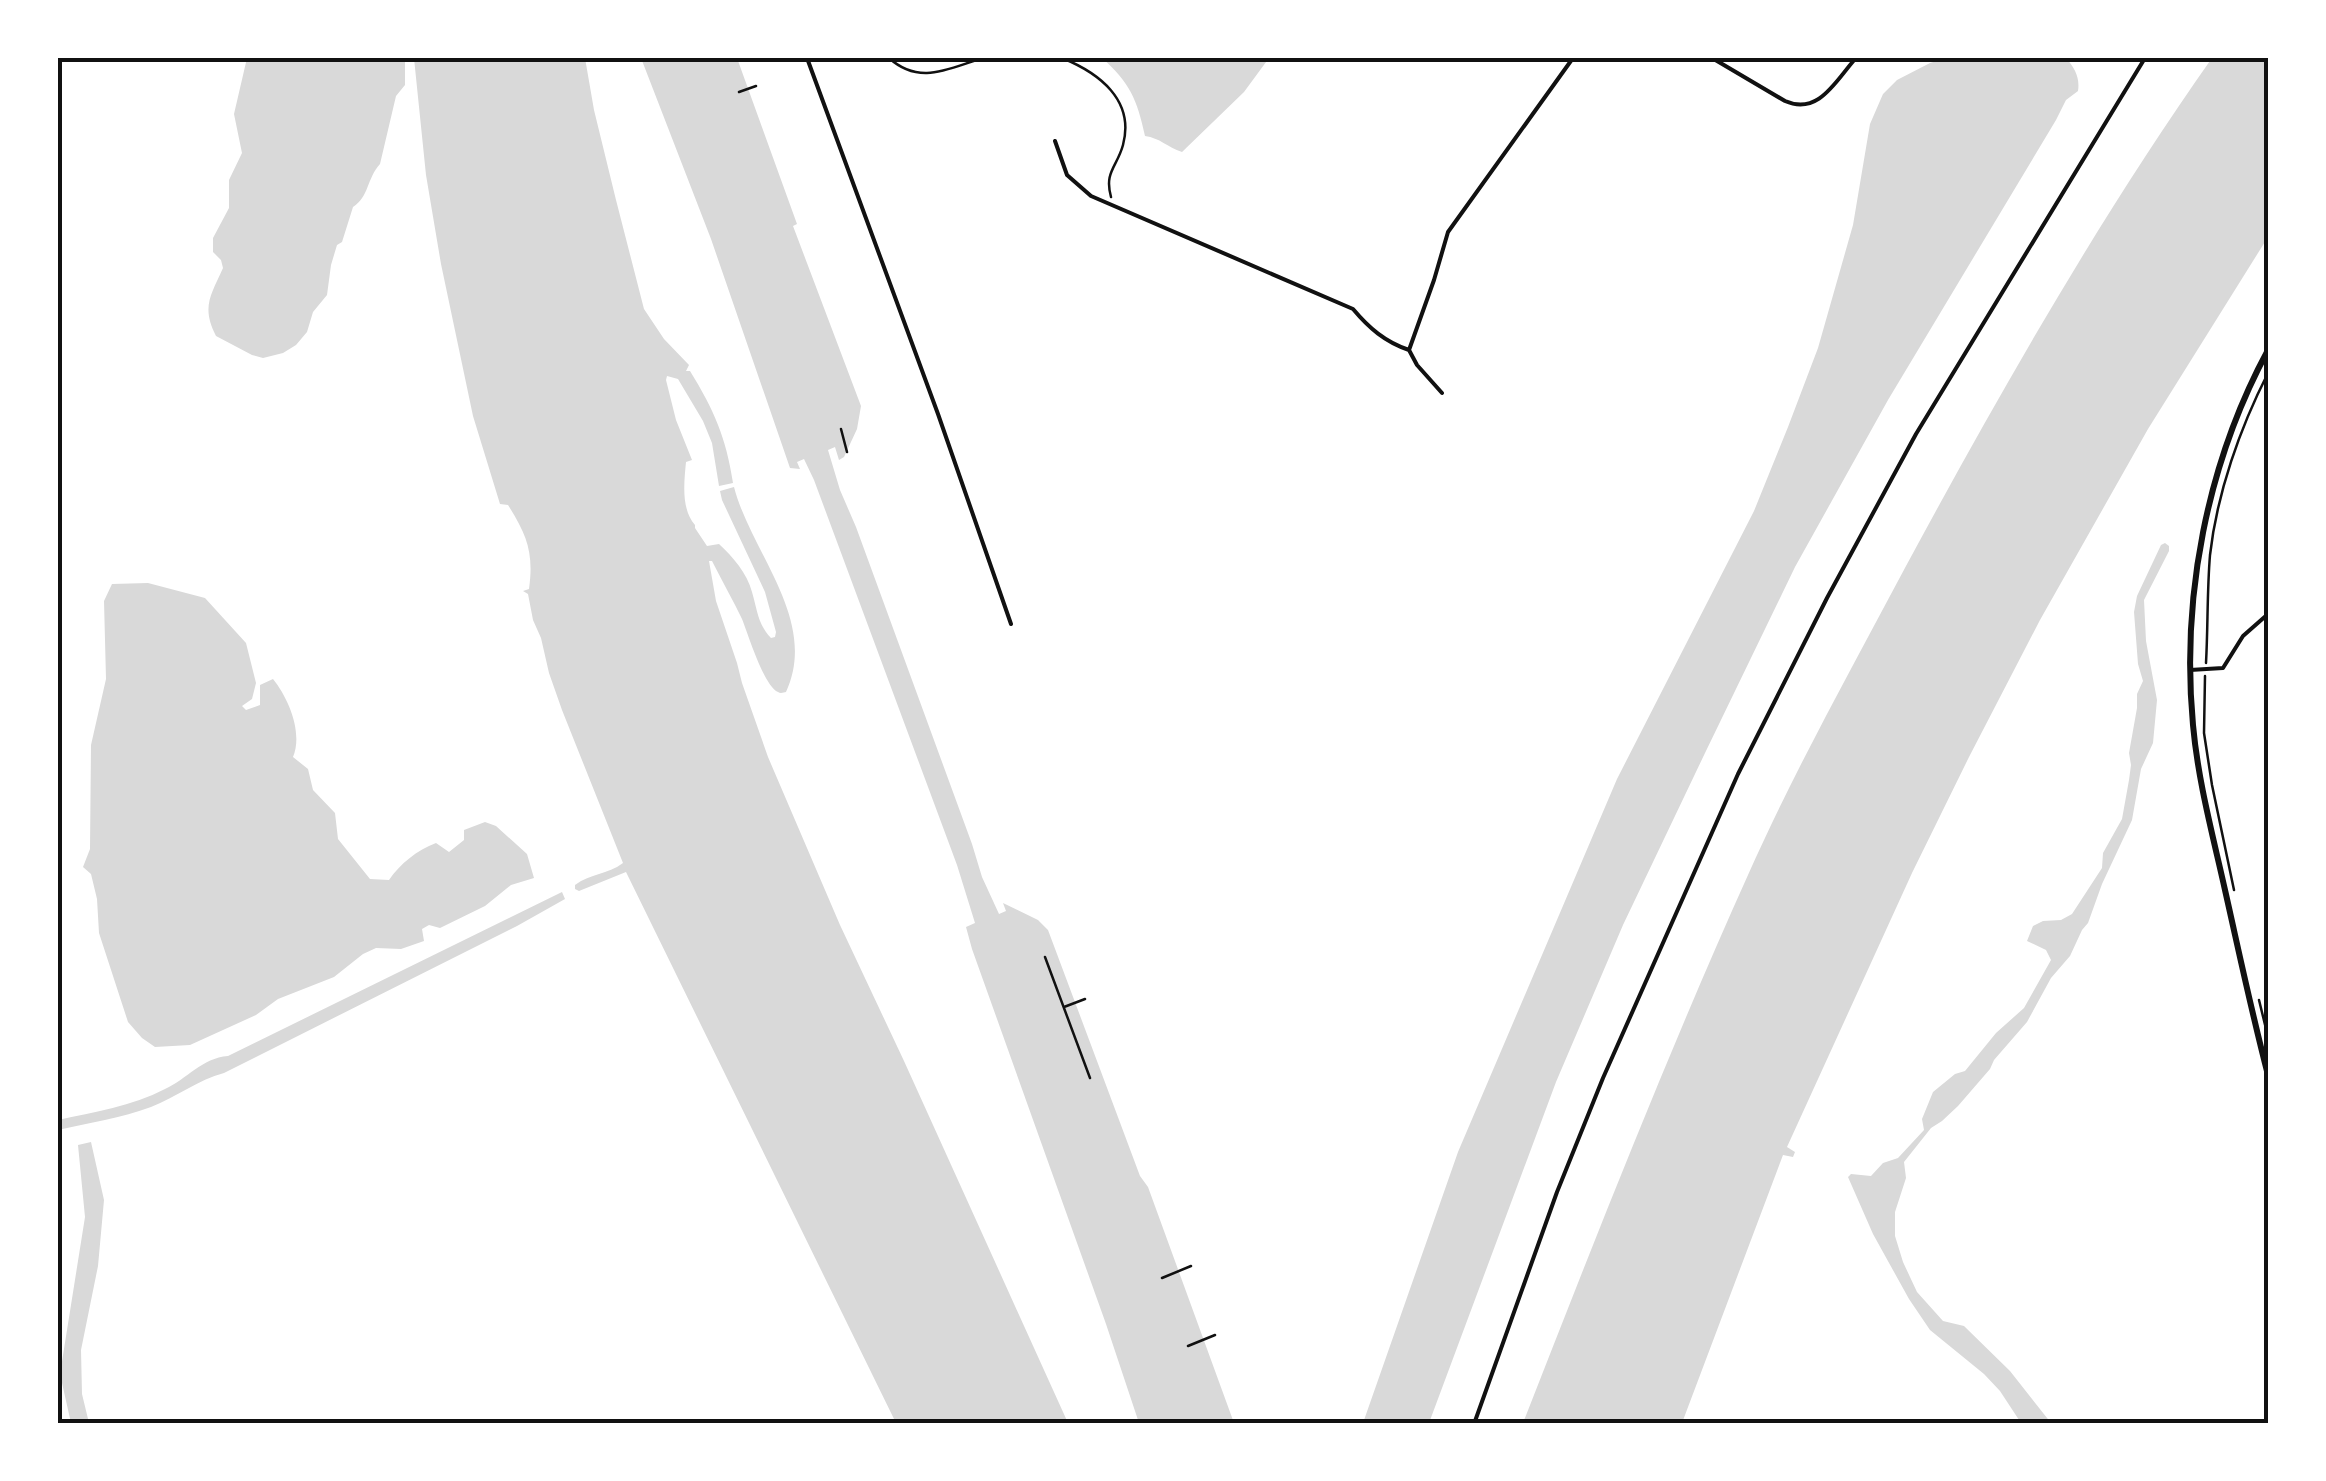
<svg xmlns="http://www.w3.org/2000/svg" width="2326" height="1481" viewBox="0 0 2326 1481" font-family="Figtree,sans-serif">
<rect width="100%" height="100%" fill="#fff"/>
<!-- water -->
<path fill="#d9d9d9" d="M247,58h161l-3,3v24l-9,11 -16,68c-13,14 -11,33 -27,43l-11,35 -5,3 -6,20 -4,30 -14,17 -6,20 -11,13 -13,8 -20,5 -11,-3 -36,-19c-15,-29 -5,-41 7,-68l-2,-8 -8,-8v-14l16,-30v-28l13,-27 -8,-39z
M414,58h171l9,52 22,90 28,109 20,30 25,26 -3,6h4c24,39 36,66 43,112l-14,3 -7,-43 -9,-22 -25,-42 -11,-3 -1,4 10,40 16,40 -6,2c-2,21 -5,47 9,63v3l12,18 12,-2c14,13 28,29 33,48 5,17 6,33 19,46l4,-1 1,-5 -11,-40 -43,-92 -2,-9 14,-4c17,66 85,133 52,205 -2,0 -5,2 -8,0 -14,-6 -30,-58 -36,-73 -9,-19 -20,-38 -30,-58h-3l7,40 21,62 5,20 26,74 72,168 64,136 164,362h-172l-270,-551 -47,19 -4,-2v-4c16,-12 32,-10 48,-22l-61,-153 -13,-37 -8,-35 -8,-18 -5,-26 -5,-3 6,-2c5,-36 -2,-54 -21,-84l-8,-1 -27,-88 -32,-152 -15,-89z
M641,58h96l60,166 -4,2 68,180 -4,23 -13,28 -5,3 -4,-13 -7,3 12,40 16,37 116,317 10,33 17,37 7,-3 -3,-8 35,17 10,10 92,246 8,11 86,236h-95l-33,-99 -134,-375 -6,-22 9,-4 -18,-58 -143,-385 -10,-21 -7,3 3,7 -10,-1 -79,-229z
M1102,58h167l-25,34 -62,60c-15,-5 -22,-14 -37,-16 -8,-37 -15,-53 -43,-78z
M1946,58h120c9,10 14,20 12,33l-12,9 -10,20 -168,280 -93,167 -90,186 -82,172 -67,157 -127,341h-66l95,-271 159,-373 137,-268 34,-84 30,-79 35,-123 17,-101 13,-30 14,-14 33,-17z
M2212,58h56v179l-120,192 -108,191 -71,137 -57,116 -125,274 8,5 -2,5 -10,-2 -101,268h-159c72,-184 144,-368 225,-548 47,-106 104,-207 158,-309 94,-174 192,-346 306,-508z
M2165,543l4,3v5l-25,49 2,41 11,59 -4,43 -12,26 -9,51 -30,64 -14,39 -6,7 -12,26 -19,22 -24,44 -33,38 -4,9 -32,37 -16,15 -11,7 -27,34 2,16 -11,34v24l8,26 14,30 26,29 21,5 46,45 41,52h-30l-21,-32 -16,-17 -54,-44 -21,-31 -36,-65 -25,-57 3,-3 20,2 12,-13 15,-5 26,-28 -2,-11 11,-27 22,-18 10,-3 31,-38 28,-25 27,-48 -5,-10 -19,-9 6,-15 10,-5 18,-1 11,-6 30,-46 1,-15 19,-34 7,-39 2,-15 -2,-12 8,-45v-14l6,-13 -5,-17 -4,-52 3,-16 24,-51z
M148,583l57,15 41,45 10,40 -4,16 -10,7 4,4 14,-5v-20l13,-6c16,20 30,54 20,78l15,12 5,21 22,23 3,26 32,40 19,1c11,-16 28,-30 47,-37l13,9 15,-12v-10l21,-8 11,4 31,28 7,24 -23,7 -26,21 -45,22 -11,-3 -7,4 2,12 -23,8 -25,-1 -13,6 -29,23 -56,22 -22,16 -66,30 -35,2 -13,-9 -14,-16 -29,-89 -2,-34 -6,-25 -8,-7 7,-18 1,-104 15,-66 -2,-78 8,-17z
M562,892l3,7 -48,27 -293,147c-26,7 -48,24 -73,34 -29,11 -63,16 -93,23v-10c36,-8 74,-14 107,-31 22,-10 37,-31 63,-33z
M91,1142l13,58 -6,66 -17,84 1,44 7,29h-18l-11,-49 25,-157 -7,-72z"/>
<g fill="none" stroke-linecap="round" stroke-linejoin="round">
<!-- path -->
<path stroke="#111" stroke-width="2.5" d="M889,58c31,28 60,10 94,0
M1062,58c37,15 73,42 61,87 -6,22 -19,27 -12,52
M739,92l17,-6
M841,429l6,23
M2206,663c2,-36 1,-72 4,-108 7,-62 30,-127 58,-182
M2205,676l-1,57 8,52 22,105
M1045,957l45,121
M2259,1000l9,37
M1064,1007l21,-8
M1162,1278l29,-12
M1188,1346l27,-11"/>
<!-- minor -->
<path stroke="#111" stroke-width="4" d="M807,58l131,356 73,210
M1712,58l73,43c34,15 51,-21 71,-43
M1055,141l12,34 24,21 262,113c16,19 32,33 56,41
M1409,350l25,-70 14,-48 125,-174
M1409,350l8,15 25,28
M2190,670l33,-2 20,-32 25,-22
M1474,1424l83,-232 46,-114 135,-304 89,-176 89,-164 229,-376"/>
<!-- secondary -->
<path stroke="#111" stroke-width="6" d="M2268,350c-61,113 -87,247 -75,375 5,56 20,111 32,165 14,62 27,124 43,185"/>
</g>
<!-- border -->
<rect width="2326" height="1481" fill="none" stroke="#ffffff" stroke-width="120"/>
<rect x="60" y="60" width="2206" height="1361" fill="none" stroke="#111" stroke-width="4"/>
</svg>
